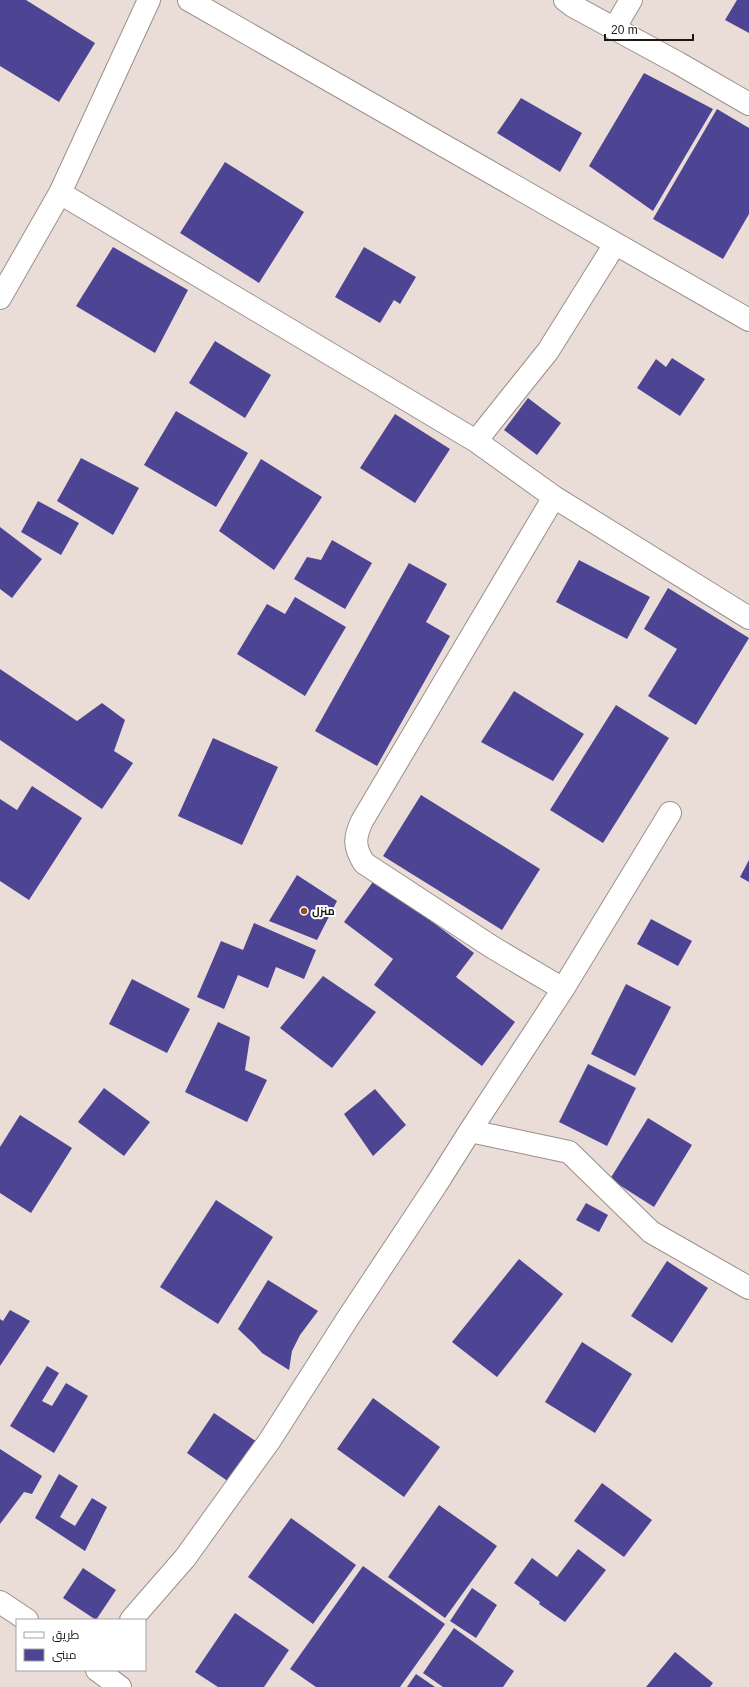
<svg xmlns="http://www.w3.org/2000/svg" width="749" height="1687" viewBox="0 0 749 1687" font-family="Arial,Cairo,sans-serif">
<rect width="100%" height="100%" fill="#eadcd7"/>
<!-- building -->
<path fill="#4d4594" d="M0,0h26l69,43 -36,59 -59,-36z
M737,0h12v33l-24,-13z
M644,73l69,36 -60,102 -64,-45z
M521,98l61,35 -22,39 -63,-39z
M717,109l32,19v86l-26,45 -70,-40z
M225,162l79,50 -45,71 -79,-50z
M113,247l75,43 -33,63 -79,-47z
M364,247l52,30 -16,27 -6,-4 -14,23 -45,-26z
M215,341l56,34 -26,43 -56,-35z
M672,358l33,21 -25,37 -43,-28 19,-29 10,8z
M528,398l33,25 -24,32 -33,-25z
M176,411l72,42 -32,54 -72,-42z
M395,414l55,35 -35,54 -55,-35z
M81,458l58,30 -26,47 -56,-34z
M261,459l61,38 -48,73 -55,-39z
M38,501l41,22 -18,32 -40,-23z
M0,527l42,32 -30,39 -12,-9z
M332,540l40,23 -27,46 -51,-30 13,-22 14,3z
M579,560l71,37 -23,42 -71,-37z
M409,563l38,21 -21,38 24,14 -73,130 -62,-35z
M668,588l81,50 -53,87 -48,-29 29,-47 -33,-20z
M295,597l51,30 -41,69 -68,-42 30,-50 18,10z
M0,669l77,52 25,-18 23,17 -11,31 19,12 -31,46 -102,-69z
M514,691l70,43 -31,47 -72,-39z
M616,705l53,33 -66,105 -53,-33z
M213,738l65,29 -36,78 -64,-29z
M32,786l50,32 -53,82 -29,-19v-82l17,11z
M421,795l119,74 -38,61 -119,-74z
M749,860v22l-9,-5z
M297,875l40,26 -20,39 -48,-19z
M375,879l99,74 -18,24 59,45 -33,44 -108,-81 19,-26 -49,-37z
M651,919l41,22 -14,25 -41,-22z
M254,923l62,27 -12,29 -28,-12 -8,21 -30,-13 -14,34 -27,-12 24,-56 22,9z
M323,976l53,36 -44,56 -52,-40z
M132,979l58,30 -23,44 -58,-29z
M626,984l45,23 -36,69 -44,-22z
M218,1022l32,15 -5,33 22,10 -20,42 -62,-30z
M588,1064l48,24 -29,58 -48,-24z
M104,1088l46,34 -26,34 -46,-34z
M375,1089l31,36 -33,31 -29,-42z
M20,1115l52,33 -41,65 -31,-20v-46z
M648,1118l44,27 -38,62 -44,-28z
M216,1200l57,37 -55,87 -58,-37z
M586,1203l22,12 -9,17 -23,-12z
M519,1259l44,35 -66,83 -45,-35z
M667,1261l41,27 -36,55 -41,-27z
M268,1280l50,31 -18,24 -8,16 -3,19 -27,-17 -9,-10 -15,-14z
M10,1310l20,11 -30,45v-47l3,2z
M582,1342l50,32 -37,59 -50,-31z
M47,1366l12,7 -17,28 10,5 14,-23 22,13 -34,57 -44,-27z
M373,1398l67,49 -36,50 -67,-48z
M214,1413l46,31 -28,40 -45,-31z
M0,1449l42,27 -10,18 -8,-2 -24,32z
M59,1474l19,12 -18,31 15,9 17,-28 15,9 -22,44 -50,-33z
M602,1483l50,37 -28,37 -50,-36z
M439,1505l58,41 -52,72 -57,-41z
M291,1518l65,47 -43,59 -65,-47z
M578,1549l28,21 -41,52 -26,-18 1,-2 -26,-19 18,-25 25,19z
M363,1566l82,58 -45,63h-84l-26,-18z
M83,1568l33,22 -20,30 -33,-22z
M472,1588l25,17 -21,33 -26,-17z
M235,1613l54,37 -25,37h-46l-23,-15z
M454,1628l60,43 -11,16h-60l-20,-14z
M675,1652l38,31 -3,4h-64z
M416,1674l19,13h-28z"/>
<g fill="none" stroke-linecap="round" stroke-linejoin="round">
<!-- minor casing -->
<g stroke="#9b8f8a" stroke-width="24">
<path id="minor" d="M189,0l560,320
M565,0l8,6 105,57 71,41
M614,29l17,-29
M60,193l416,248 78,56 195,121
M0,298l60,-105 89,-193
M476,441l72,-90 67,-107
M554,497l-192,324c-8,17 -8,26 2,42l128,84 71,42
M470,1131l99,21 82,80 98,56
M0,1602l27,18
M131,1620l54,-62 85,-118 78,-122 88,-133 34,-54 93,-142 107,-176
M97,1670l23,17"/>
</g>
<!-- minor -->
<use href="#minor" stroke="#fff" stroke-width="22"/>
</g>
<!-- markers -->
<circle fill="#944d27" stroke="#fff" stroke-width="1.5" cx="304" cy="911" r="4"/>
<g text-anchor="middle" stroke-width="4" stroke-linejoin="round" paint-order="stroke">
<!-- poi labels -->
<g font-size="11" font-weight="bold" fill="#1c1816" stroke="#fff" text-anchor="start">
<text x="312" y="915">منزل</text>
</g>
</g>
<!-- legend -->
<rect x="16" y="1619" width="130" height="52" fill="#ffffff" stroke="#a4a3a2"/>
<rect x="24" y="1632" width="20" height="6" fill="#ffffff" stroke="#a4a3a2"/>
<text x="52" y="1639" font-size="12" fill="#1c1816">طريق</text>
<rect x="24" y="1649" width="20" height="12" fill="#4d4594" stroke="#a4a3a2"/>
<text x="52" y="1659" font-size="12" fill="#1c1816">مبنى</text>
<!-- scale -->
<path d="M605 34v6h88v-6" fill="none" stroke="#1c1816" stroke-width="2"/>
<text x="611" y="34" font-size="12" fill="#1c1816" stroke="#ffffff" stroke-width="3" paint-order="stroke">20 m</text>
</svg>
